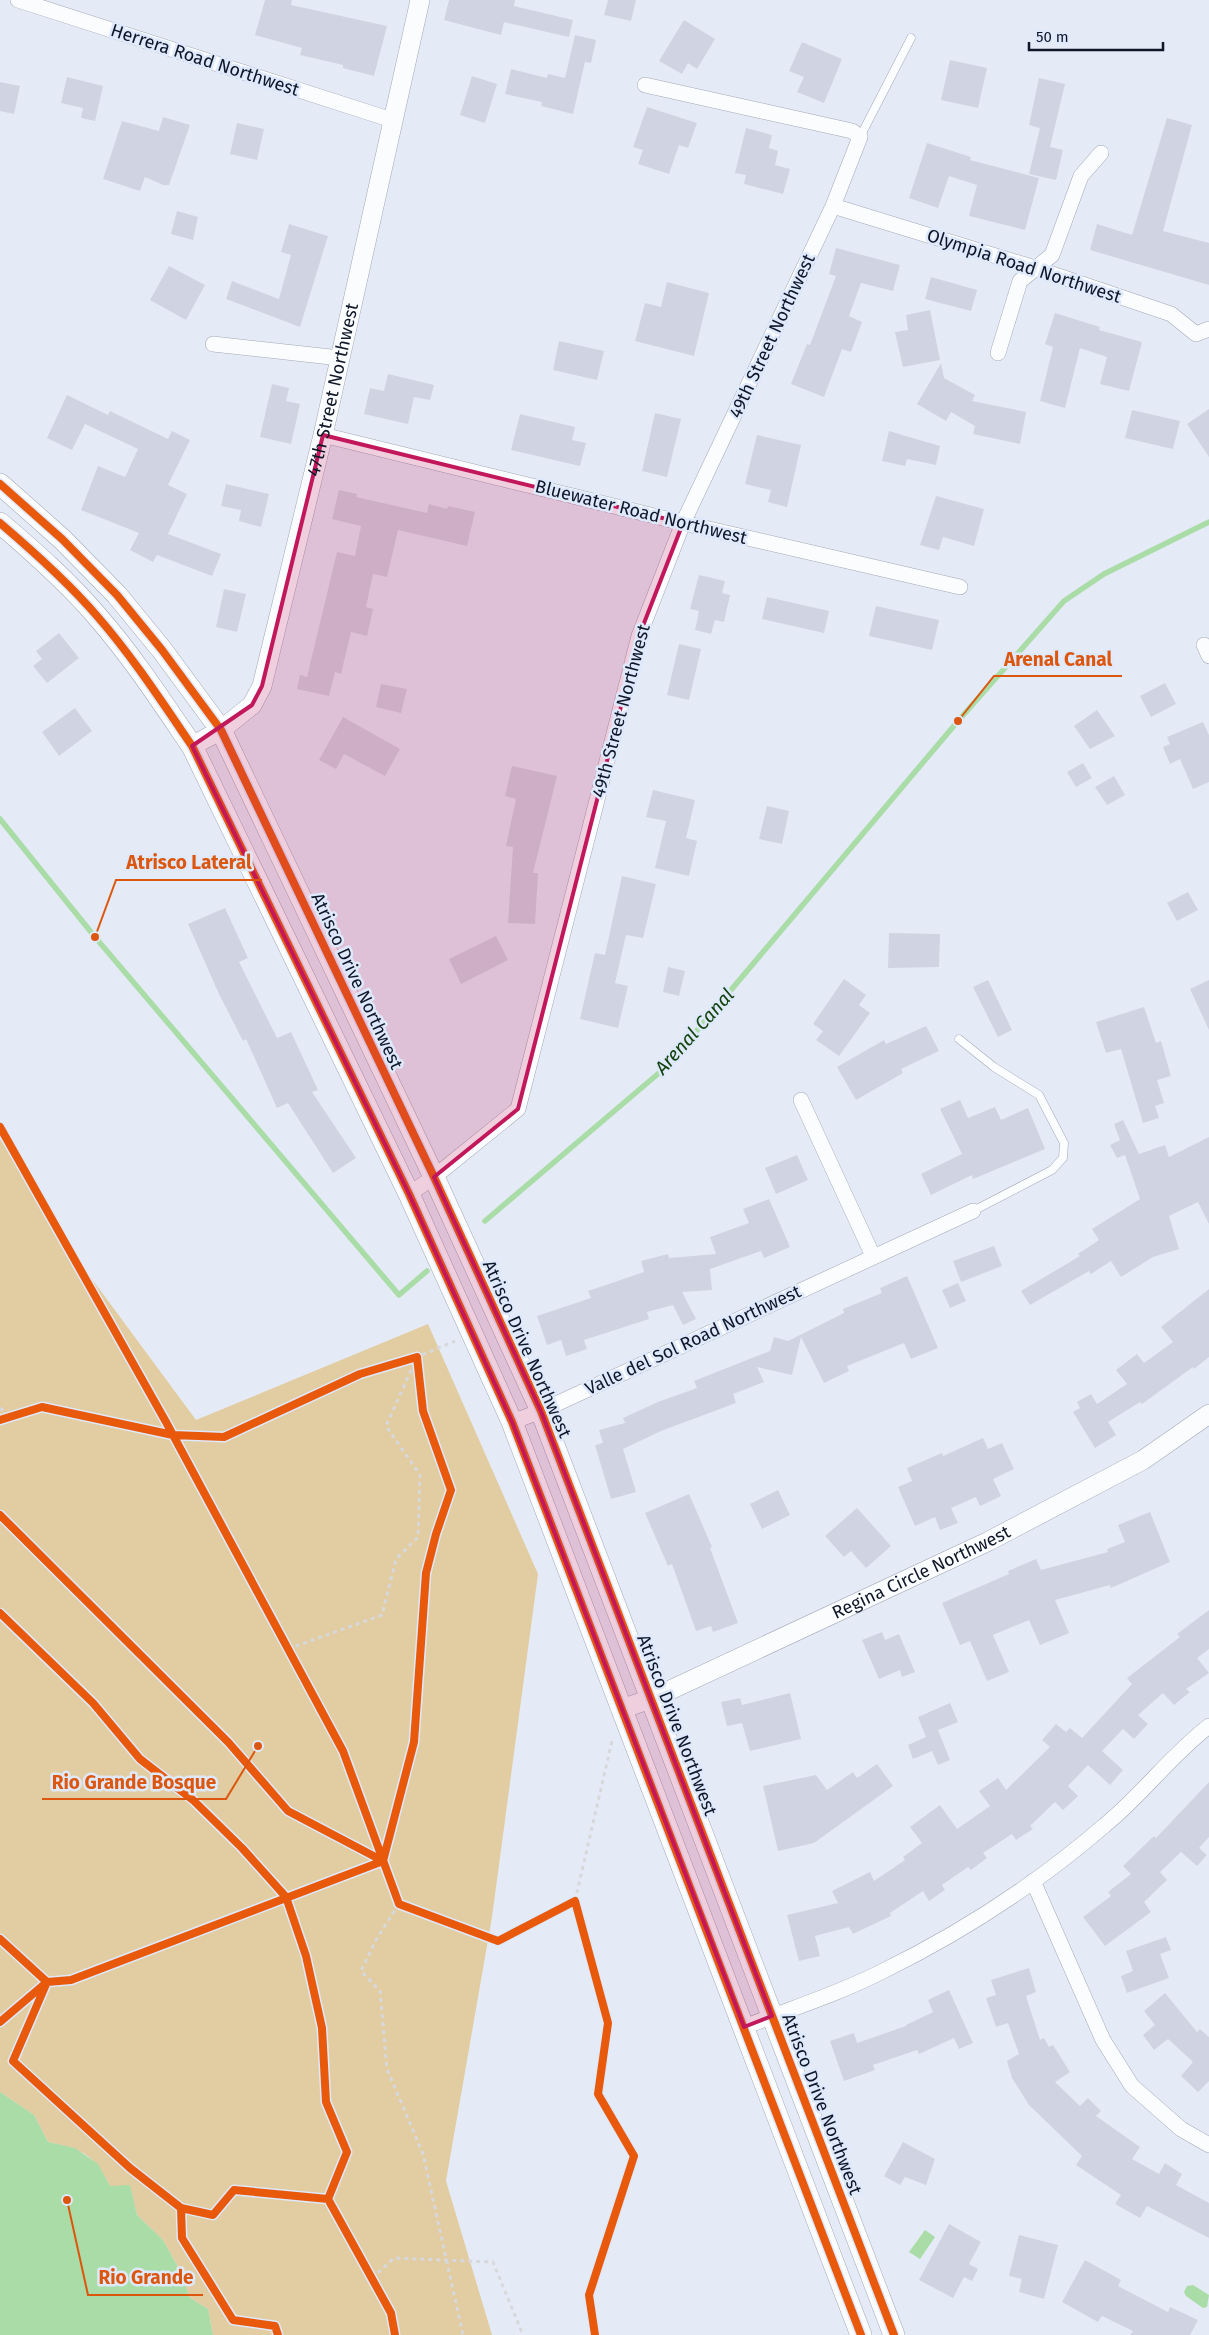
<svg xmlns="http://www.w3.org/2000/svg" width="1209" height="2335" viewBox="0 0 1209 2335" font-family="'Fira Sans',sans-serif">
<rect width="100%" height="100%" fill="#e5ebf6"/>
<!-- green -->
<path fill="#e2cca1" d="M0,1139l72,113 124,168 232,-96 110,250 -46,343 -46,264 46,154h-279l-5,-26 -19,-12 -6,-21 -20,-36 -26,-25 -7,-29h-20c-17,-33 -27,-36 -62,-44l-14,-27 -34,-23z"/>
<!-- water -->
<path fill="#a9dca7" d="M0,2092l34,23 14,27 27,6 23,16 12,22 20,-1 7,30 26,25 20,36 6,21 19,12 5,26h-213z
M925,2230l10,7 -15,22 -11,-7z
M1193,2285l16,10 -2,12 -4,1 -17,-12 -2,-4 3,-6z"/>
<g fill="none" stroke-linecap="round" stroke-linejoin="round">
<!-- stream -->
<path stroke="#a9dca7" stroke-width="5.5" d="M0,819l95,118 304,358 28,-24
M485,1221l181,-154 292,-346 106,-120 40,-27 105,-52"/>
</g>
<!-- building -->
<path fill="#d0d4e2" d="M265,0h27l-1,5 96,21 -13,50 -31,-8v-3l-43,-10 2,-7 -47,-13z
M449,0h66l-1,6 59,14 -4,17 -65,-15 -3,13 -57,-15z
M608,0h28l-5,21 -27,-6z
M684,20l31,19 -18,30 -9,-6 -6,11 -23,-13z
M575,35l21,5 -5,23 -6,-1 -12,52 -32,-8 1,-4 -37,-8 6,-25 36,9 1,-4 17,4z
M802,42l40,17 -18,44 -27,-11 7,-15 -15,-6z
M950,60l37,8 -9,40 -37,-8z
M472,76l25,8 -12,39 -25,-8z
M67,77l36,9 -8,35 -14,-3 2,-10 -22,-5z
M1039,78l26,6 -15,63 13,3 -7,30 -27,-6 11,-46 -11,-3z
M0,82l20,4 -6,28 -14,-3z
M647,107l50,16 -9,25 -9,-3 -10,29 -31,-10 5,-14 -10,-3z
M163,117l27,8 -21,60h-6l-18,-8 -5,14 -37,-12 19,-58 37,10z
M1167,118l25,7 -29,106 46,12v42l-119,-35 7,-26 35,11z
M237,123l27,6 -7,31 -27,-6z
M746,128l26,7 -3,13 9,3 -3,14 15,4 -7,25 -39,-10 2,-9 -11,-2z
M927,143l44,14 -1,3 69,18 -14,52 -56,-14 8,-31 -28,-9 -11,32 -29,-10z
M177,211l21,6 -5,23 -22,-6z
M289,224l39,12 -28,91 -74,-28 6,-18 47,18 12,-44 -10,-3z
M836,248l64,17 -7,26 -32,-8 -12,33 13,6 -11,30 -9,-3 -18,48 -33,-13 16,-40 3,1 26,-69 -7,-2z
M169,266l36,19 -19,35 -36,-20z
M931,277l46,13 -6,21 -46,-12z
M667,282l42,11 -15,63 -59,-15 10,-38 16,4z
M930,310l10,50 -37,7 -8,-35 13,-2 -2,-15z
M1055,313l45,14 -1,3 43,12 -13,49 -29,-7 7,-27 -27,-9 -15,60 -25,-7 13,-54 -8,-3z
M559,341l45,10 -7,29 -44,-10z
M941,363l3,15 31,17 -3,6 54,11 -6,32 -47,-10 2,-8 -24,-14 -5,9 -29,-17z
M388,374l46,11 -4,15 -16,-3 -6,27 -44,-10 6,-26 14,3z
M272,384l17,4 -3,13 14,3 -9,40 -31,-7z
M67,395l41,20 2,-4 58,28 4,-8 18,9 -22,45 19,9 -19,40 53,20 -9,22 -55,-21 -4,7 -23,-12 9,-17 -58,-23 17,-44 27,11 13,-28 -53,-25 -13,26 -25,-12z
M1209,409v48l-22,-33z
M1132,410l48,11 -7,28 -48,-11z
M655,413l26,6 -14,58 -25,-6z
M520,414l55,13 -3,13 14,3 -6,23 -69,-16z
M889,431l51,15 -4,19 -29,-6 -2,7 -23,-5z
M757,435l44,10 -14,62 -19,-5 3,-12 -26,-6z
M226,484l43,10 -8,33 -22,-6 2,-11 -20,-4z
M339,490l18,4 -1,3 71,16 2,-9 18,5 1,-3 27,6 -8,34 -69,-16 -11,47 -14,-3 -7,33 7,2 -6,27 -16,-4 -10,42 -6,-2 -6,24 -32,-7 3,-14 7,2 30,-125 18,4 6,-30 -29,-7z
M936,496l48,13 -10,37 -31,-9 -4,13 -19,-5z
M699,575l26,6 -3,12 8,2 -6,27 -9,-2 -4,14 -16,-4 4,-19 -9,-2z
M224,589l22,5 -9,38 -21,-5z
M767,597l62,14 -5,22 -62,-14z
M876,606l63,14 -7,30 -63,-14z
M59,633l20,25 -32,25 -14,-17 9,-7 -6,-8z
M679,644l22,5 -12,51 -22,-5z
M1165,683l11,21 -25,13 -11,-21z
M381,684l26,5 -6,24 -25,-6z
M75,708l17,23 -33,25 -17,-24z
M1097,710l18,26 -25,13 -16,-23z
M343,717l57,32 -15,27 -41,-22 -8,15 -17,-9z
M1203,722l6,13v47l-16,7 -13,-30 -10,5 -7,-17 7,-3 -3,-7z
M1083,763l9,15 -16,9 -9,-15z
M512,766l45,10 -24,97h5l-3,51 -27,-1 5,-76 -7,-1 10,-47 -11,-3z
M1114,776l11,19 -18,10 -12,-18z
M653,790l42,10 -9,38 11,3 -8,35 -34,-8 11,-47 -20,-4z
M767,806l22,5 -7,33 -23,-5z
M622,876l34,8 -13,54 -17,-3 -11,48 13,3 -10,42 -38,-9 15,-66 10,2z
M1188,892l10,18 -21,11 -10,-18z
M225,908l23,50 -9,4 38,76 14,-6 27,58 -6,2 44,66 -23,15 -45,-70 -11,5 -31,-69 -3,2 -24,-47 -31,-70z
M889,933l51,1 -1,33 -51,1z
M496,936l12,24 -47,24 -12,-25z
M668,967l17,4 -6,25 -16,-4z
M844,979l22,16 -7,10 11,8 -31,43 -23,-16 7,-9 -10,-7z
M988,980l24,50 -14,7 -25,-50z
M1209,980v50l-19,-41z
M1144,1007l12,36 5,-2 10,35 -14,4 7,23 -9,3 4,12 -16,5 -22,-74 -15,4 -10,-31z
M926,1026l13,25 -38,18 2,4 -47,27 -19,-33 47,-27 2,4z
M960,1100l8,18 27,-11 6,13 27,-12 17,41 -72,30 -1,-4 -41,20 -10,-21 41,-20 -22,-45z
M1123,1120l16,34 26,-9 4,12 40,-20v87l-11,-22 -29,14 10,33 -26,8 -32,20 -10,-16 -20,13 -2,-3 -59,34 -9,-14 59,-35 -2,-2 21,-14 -7,-11 48,-30 -15,-44 -8,3 -7,-13 10,-5 -6,-16z
M797,1155l11,25 -32,14 -11,-26z
M769,1199l21,48 -26,11 -3,-7 -51,18 2,21 -30,2 14,27 -13,6 -10,-20 -26,7 2,7 -65,21 3,9 -21,7 -5,-16 -14,5 -10,-29 54,-18 -3,-7 56,-19 -3,-11 27,-7 1,4 47,-4 -6,-17 39,-14 -6,-14z
M994,1246l8,20 -41,16 -8,-21z
M907,1276l31,72 -27,11 -7,-16 -57,23 2,5 -25,12 -23,-46 -9,38 -35,-8 7,15 -31,12 3,9 -75,28 -38,18 13,43 -25,7 -16,-54 8,-2 -4,-13 26,-7 -2,-5 35,-16 39,-14 -3,-7 76,-30 4,-14 14,4 56,-28 -1,-4 39,-16 -2,-5z
M958,1283l8,18 -16,7 -8,-18z
M1209,1289v68l-15,12 -1,-2 -51,37 -2,-2 -32,20 8,13 -21,13 -22,-36 7,-4 -3,-6 14,-8 6,10 30,-20 -11,-14 21,-16 7,9 29,-21 -12,-15z
M983,1438l5,11 14,-6 12,26 -21,10 8,17 -21,10 -4,-9 -25,11 7,15 -18,7 -5,-13 -20,9 -17,-39 14,-6 -5,-13 35,-15 1,3z
M778,1490l12,25 -28,14 -12,-25z
M689,1494l23,53 -2,1 28,75 -25,9 -2,-6 -15,5 -24,-67 -4,2 -23,-53z
M857,1508l34,38 -25,22 -15,-17 -7,6 -19,-21z
M1150,1512l20,50 -59,26 -1,-3 -55,15 14,33 -29,12 -11,-25 -36,15 16,37 -22,9 -17,-40 -10,4 -18,-42 67,-29 -1,-3 28,-12 5,11 67,-18 -1,-3 18,-7 -7,-17z
M1209,1610v39l-12,9 12,15 -23,16 4,3 -16,13 -11,-12 -25,22 10,9 -14,15 -11,-10 -21,22 21,19 -13,15 -22,-20 -20,21 10,10 -15,14 -8,-8 -25,24 3,3 -17,11 -4,-6 -29,19 4,5 -16,12 -3,-3 -26,18 3,5 -16,11 -6,-10 -33,22 1,3 -38,18 -4,-7 -34,9 5,20 -21,5 -12,-46 51,-12 -6,-12 38,-19 4,9 31,-21 -2,-3 19,-14 -12,-16 30,-22 17,24 33,-23 -11,-15 19,-13 8,12 44,-43 -8,-7 14,-16 10,8 4,-4 12,10 50,-54 -5,-6 53,-41 -3,-3z
M882,1632l3,8 14,-6 16,38 -13,5 -2,-7 -21,9 -17,-39z
M790,1693l11,46 -51,12 -8,-28 -15,3 -6,-24 19,-4 2,7z
M950,1703l8,19 -20,8 12,30 -12,5 -6,-14 -19,8 -5,-14 18,-8 -8,-20z
M877,1764l16,22 -79,57 -36,8 -15,-65 53,-11 11,15 26,-18 4,6z
M1209,1782v55l-10,11 8,7 -10,11 -16,-14 -21,20 7,8 -23,22 7,10 -46,34 -22,-29 28,-21 -3,-4 23,-18 -8,-8 31,-30 2,2z
M1166,1937l5,13 -11,4 9,24 -42,15 -6,-17 12,-5 -7,-20z
M1029,1968l7,24 -10,4 14,44 4,-2 5,9 4,-2 17,27 -15,10 25,24 8,-8 13,13 -5,5 44,31 -8,12 27,15 6,-11 17,11 -6,11 33,18v35l-62,-32 -7,12 -25,-14 6,-9 -45,-30 6,-9 -53,-51 -17,-27 -5,-17 12,-7 -11,-31 -12,4 -10,-29 10,-3 -5,-15z
M949,1990l24,53 -14,6 -5,-11 -35,16 -2,-4 -44,15 2,5 -31,11 -14,-40 24,-8 3,10 49,-17v-1l27,-13 -5,-12z
M1165,1993l32,39 3,-3 9,8v44l-11,11 -17,-16 12,-14 -25,-23 -14,11 -11,-15 12,-10 -11,-14z
M903,2142l32,17 -9,26 -21,-8 -5,8 -16,-9z
M949,2224l32,18 -12,22 9,5 -6,12 -8,-4 -11,21 -34,-18z
M1019,2235l39,10 -14,54 -25,-7 3,-13 -13,-3z
M1085,2260l36,20 -3,6 50,26 2,-5 28,13 -8,15h-60l3,-4 -31,-15 -4,6 -36,-20z"/>
<g fill="none" stroke-linecap="round" stroke-linejoin="round">
<!-- service casing -->
<g stroke="#a1a8b5" stroke-width="9">
<path id="service" d="M860,137l51,-99
M959,1039l35,28 45,28 25,48 -1,15 -11,12 -79,41"/>
</g>
<!-- minor casing -->
<g stroke="#a1a8b5" stroke-width="16">
<path id="minor" d="M18,0l374,120
M833,206l202,62 136,46 25,20 13,-5
M213,344l127,14
M998,353l22,-72 32,-26 29,-79 20,-23
M323,435l360,88 277,64
M1204,645l5,11
M801,1100l72,156
M409,1194l25,-17 84,-68 121,-473 44,-113 150,-317 27,-69 -8,-6 -207,-46
M512,1422l29,-11 432,-200
M1033,1881l70,159 29,46 49,43 28,16
M744,2027c46,-18 94,-33 137,-55 80,-39 157,-89 224,-147 37,-30 66,-70 104,-99"/>
</g>
<!-- tertiary casing -->
<g stroke="#a1a8b5" stroke-width="20">
<g id="tertiary">
<path id="s1" d="M192,746l29,-16 31,-25 10,-19 61,-251 97,-435"/>
<path id="s2" d="M621,1709l30,-10 338,-158 154,-81 66,-46"/>
</g>
</g>
<!-- secondary casing -->
<g stroke="#a1a8b5" stroke-width="22">
<path id="secondary" d="M0,484l62,55 55,56 45,55 59,80 213,447 107,234 353,924
M0,523c34,29 68,59 97,93 35,40 65,86 95,130l217,448 103,228 349,913"/>
</g>
<!-- path -->
<path stroke="#d7d8dc" stroke-width="3" stroke-dasharray="4 4" stroke-linecap="butt" d="M0,1127l166,295 177,329 56,153 99,37 77,-40 33,122 -10,71 36,62 -45,139 6,40
M0,1408l11,8
M0,1420l42,-13 131,28 51,2 136,-63 57,-17 6,54 28,79 -15,44 -10,39 -12,169 -30,119
M0,1515l228,227 60,69 95,50
M0,1613l93,90 47,56 53,41 49,48 44,49 20,59 16,72 4,74 21,50 -19,47 63,114 4,22
M288,1649l94,-34 14,-56 22,-22 2,-62 -34,-49 31,-69 38,-16
M575,1901l37,-160
M399,1904l-22,34 -16,33 19,20 7,78 36,85 40,181
M0,1939l47,43 -47,40
M328,2199l-94,-9 -21,25 -32,-7 -51,-40 -117,-107 34,-79 24,-2 312,-119
M372,2278l22,-20 99,4 30,73"/>
<!-- service -->
<use href="#service" stroke="#fbfcfe" stroke-width="8"/>
<!-- minor -->
<use href="#minor" stroke="#fbfcfe" stroke-width="15"/>
<!-- tertiary -->
<use href="#tertiary" stroke="#fbfcfe" stroke-width="19"/>
<!-- secondary -->
<use href="#secondary" stroke="#fbfcfe" stroke-width="21"/>
<!-- cycleway casing -->
<g stroke="#dfe9fc" stroke-width="11">
<path id="cycleway" d="M0,484l62,55 55,56 45,55 59,80 213,447 107,234 353,924
M0,523c34,29 68,59 97,93 35,40 65,86 95,130l217,448 103,228 349,913
M0,1127l166,295 177,329 56,153 99,37 77,-40 33,122 -10,71 36,62 -45,139 6,40
M0,1420l42,-13 131,28 51,2 136,-63 57,-17 6,54 28,79 -15,44 -10,39 -12,169 -31,119
M0,1515l228,227 60,69 95,50
M0,1613l93,90 47,56 53,41 49,48 44,49 20,59 16,72 4,74 21,50 -19,47 63,114 4,22
M0,1939l47,43 -47,40
M328,2199l-94,-9 -21,25 -32,-7 -51,-40 -117,-107 34,-79 24,-2 312,-119
M181,2208l1,30 51,82 42,6 3,9"/>
</g>
<!-- cycleway -->
<use href="#cycleway" stroke="#e8590c" stroke-width="8"/>
</g>
<!-- marked area -->
<path fill="#c2185b" fill-opacity="0.2" stroke="#c2185b" stroke-width="4" stroke-linejoin="round" d="M323,435l360,88 -44,113 -121,473 -84,68 107,234 231,605 -28,11 -232,-605 -103,-228 -217,-448 60,-41 10,-19z"/>
<g text-anchor="middle" stroke-width="5" stroke-linejoin="round" paint-order="stroke">
<!-- street labels -->
<g font-size="18" fill="#0e1727" stroke="#dfe9fc">
<text transform="translate(205 60) rotate(18)" y="6">Herrera Road Northwest</text>
<text transform="translate(1024 266) rotate(18)" y="6">Olympia Road Northwest</text>
<text transform="translate(772 336) rotate(-65)" y="6">49th Street Northwest</text>
<text dy="6" stroke="none"><textPath href="#s1" startOffset="399">47th Street Northwest</textPath></text>
<text transform="translate(641 512) rotate(14)" y="6">Bluewater Road Northwest</text>
<text transform="translate(621 711) rotate(-75)" y="6">49th Street Northwest</text>
<text transform="translate(357 981) rotate(65)" y="6">Atrisco Drive Northwest</text>
<text transform="translate(693 1340) rotate(-25)" y="6">Valle del Sol Road Northwest</text>
<text transform="translate(527 1349) rotate(66)" y="6">Atrisco Drive Northwest</text>
<text dy="6" stroke="none"><textPath href="#s2" startOffset="330">Regina Circle Northwest</textPath></text>
<text transform="translate(677 1725) rotate(69)" y="6">Atrisco Drive Northwest</text>
<text transform="translate(822 2104) rotate(69)" y="6">Atrisco Drive Northwest</text>
</g>
<!-- water labels -->
<g font-size="19" font-style="italic" fill="#13420d" stroke="#dfe9fc">
<text transform="translate(694 1031) rotate(-48)" y="7">Arenal Canal</text>
</g>
</g>
<!-- callouts -->
<path fill="none" stroke="#dd560d" stroke-width="2" d="M958 721L994 676H1122M95 937L116 880H262M258 1746L226 1799H42M67 2200L88 2295H203"/>
<g fill="#dd560d" stroke="#dfe9fc" stroke-width="2">
<circle cx="958" cy="721" r="5"/>
<circle cx="95" cy="937" r="5"/>
<circle cx="258" cy="1746" r="5"/>
<circle cx="67" cy="2200" r="5"/>
</g>
<g font-size="19" text-anchor="middle" font-weight="bold" fill="#dd560d" stroke="#dfe9fc" stroke-width="5" stroke-linejoin="round" paint-order="stroke">
<text x="1058" y="666">Arenal Canal</text>
<text x="189" y="869">Atrisco Lateral</text>
<text x="134" y="1789">Rio Grande Bosque</text>
<text x="146" y="2284">Rio Grande</text>
</g>
<!-- scale -->
<path d="M1029 42v8h134v-8" fill="none" stroke="#0e1727" stroke-width="2.5"/>
<text x="1036" y="42" font-size="15" fill="#0e1727" stroke="#dfe9fc" stroke-width="4" paint-order="stroke">50 m</text>
</svg>
